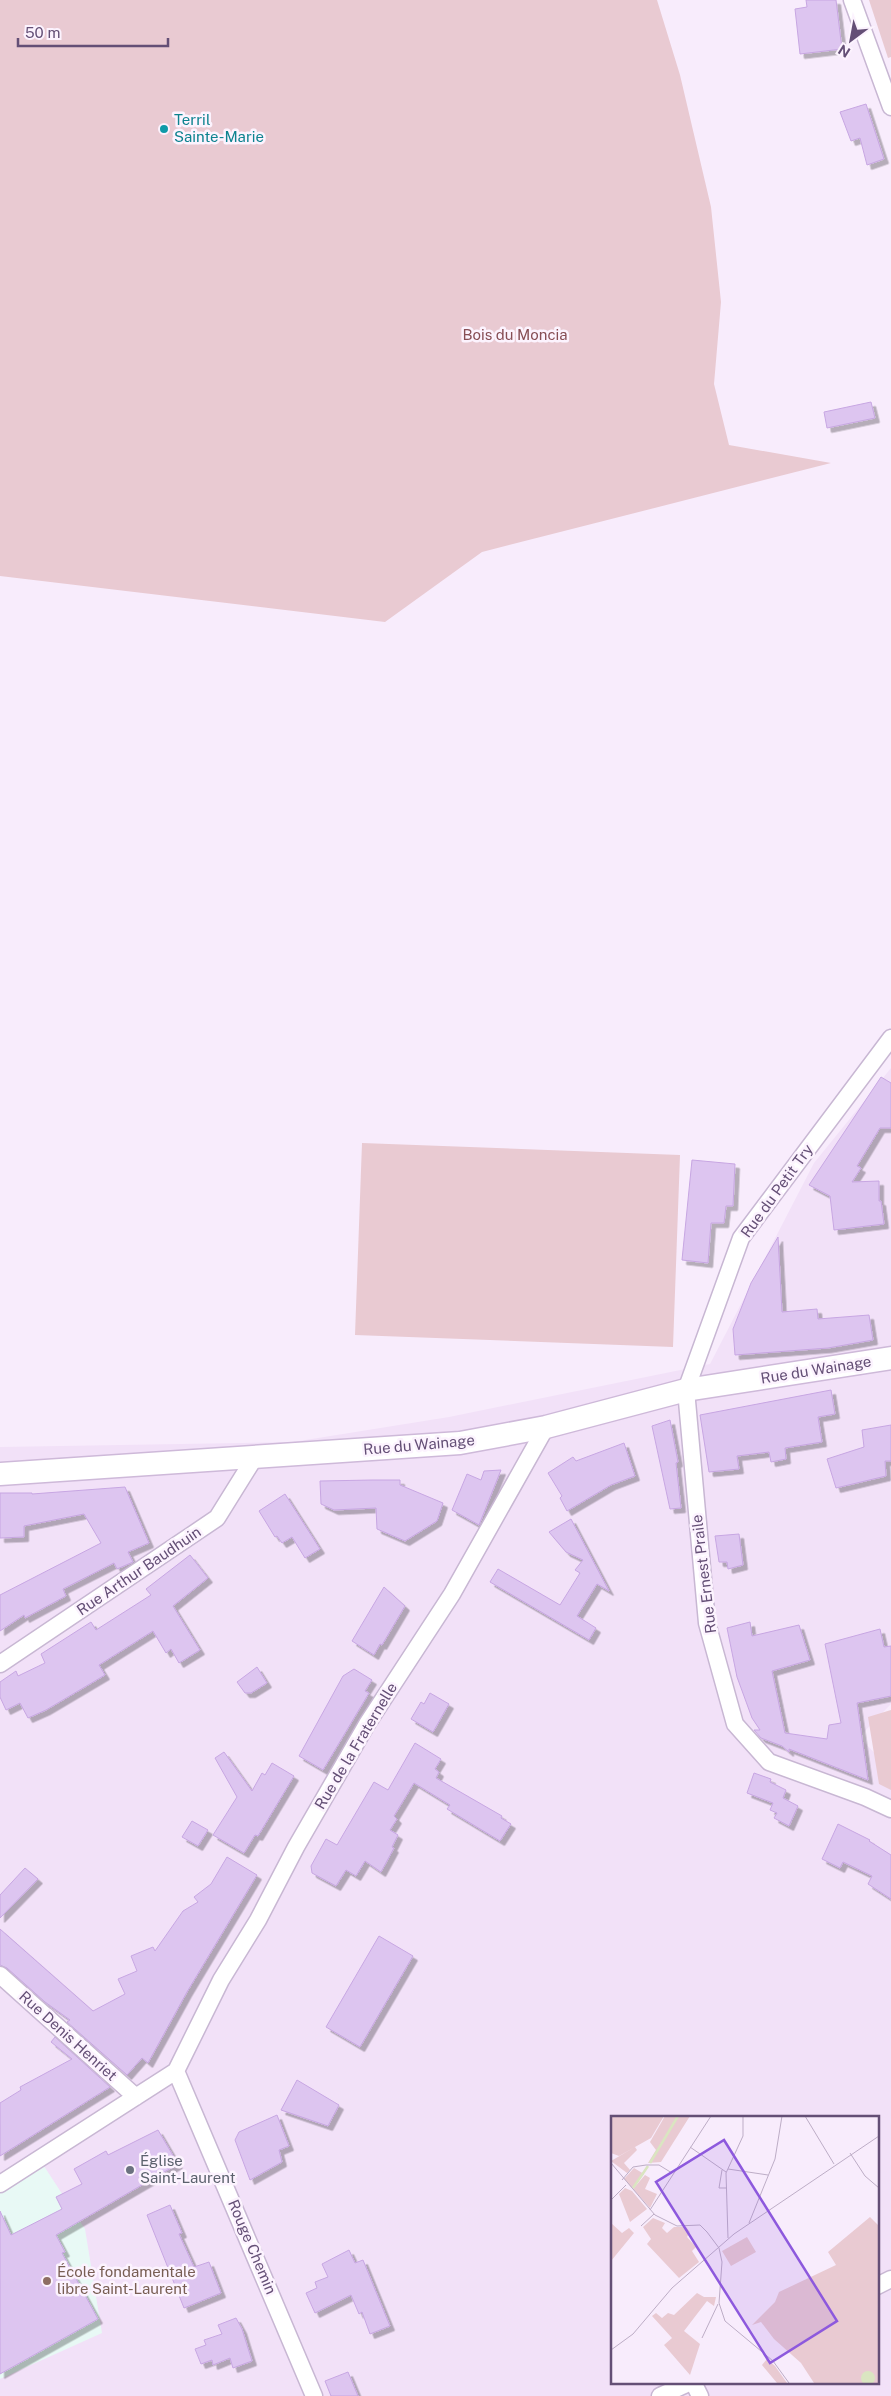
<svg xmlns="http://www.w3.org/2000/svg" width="891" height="2396" viewBox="0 0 891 2396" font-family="'Public Sans',sans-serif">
<defs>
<filter id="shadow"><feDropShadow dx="4.5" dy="4.5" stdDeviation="0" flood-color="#0004"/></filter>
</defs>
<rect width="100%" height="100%" fill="#f8ecfc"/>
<!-- residential -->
<path fill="#f2e1f8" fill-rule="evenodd" d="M891,1068v636l-32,33 32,33v626h-891v-949l293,-5 156,-25 261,-53 104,-201zM612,2117h265v265h-265z"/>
<!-- education -->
<path fill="#e8f9f5" d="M42,2163l43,66 17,104 -102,46v-187z"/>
<!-- green -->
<path fill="#e9cad2" d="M0,0h657l23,75 31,132 10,95 -7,82 15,61 102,18 -349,89 -97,70 -385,-46z
M869,0h22v57l-3,1z
M362,1143l318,12 -7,192 -318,-12z
M891,1710v80l-12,-6 -11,-67z"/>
<!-- building -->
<path fill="#ddc5f0" stroke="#c7a6e2" filter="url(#shadow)" d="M806,0h30l6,49 -42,5 -5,-45 12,-2z
M866,104l18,55 -17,6 -7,-27 -9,3 -11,-29z
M871,402l4,16 -48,10 -3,-16z
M881,1077l10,6v45h-11l-23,38 4,2 -9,14 27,-1v20h2l3,23 -50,6 -4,-34 -21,-11z
M692,1160l43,4 -2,42h-7l-2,17h-13l-3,40 -26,-3z
M778,1237l4,75 35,-3 1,10 51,-4 4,25 -45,8 -93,7 -2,-26 18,-46z
M831,1390l4,24 -17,3 4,25 -37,6 1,11 -15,3 -2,-10 -32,4 2,13 -30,3 -9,-57z
M670,1420l8,42 -2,1 5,45 -11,1 -18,-83z
M891,1425v36h-6l1,15 -50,12 -9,-29 37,-12 -2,-17z
M624,1443l11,33 -24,9 -44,26 -7,-13 2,-2 -14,-23 25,-16 3,4z
M501,1470l-22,55 -27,-15 15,-36 14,6 3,-9z
M372,1480h28v5l43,18 -6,18 -32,20 -28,-12 -1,-21 -42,2 -13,-6 -1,-23z
M125,1487l24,56 -21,9 5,10 -16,7 -3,-6 -51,26 3,7 -41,22 -1,-3 -24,16v-36l101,-52 -17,-29 -60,12v11l-24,1v-45h32v1z
M285,1494l35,55 -15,9 -13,-21 -10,6 -5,-7 -2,1 -16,-26z
M571,1519l38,72 -12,-7 -20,32 19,12 -7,12 -99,-58 8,-13 62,36 20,-32 -5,-3 8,-10 -17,-8 -17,-20z
M739,1534l4,31 -15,4 -1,-7h-8l-4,-26z
M190,1555l18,23 -35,28 27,44 -21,13 -8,-14 -5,4 -13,-22 -54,34 6,10 -59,35 -18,8 -8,-15 -14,7 -6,-13v-15l16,-11 2,5 27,-13 -4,-9 50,-32 5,8 55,-35 -5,-6z
M384,1587l21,19 -23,39 -2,-1 -6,11 -22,-14z
M750,1622l2,14 47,-11 11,35 -38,11 13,62 42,6 2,-14 12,-2 -16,-79 55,-15 4,18 7,-1v50l-34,7 11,77 -79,-31v3l-7,-6 -21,-8 -7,-8h6l-8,-12 -15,-41 -10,-49z
M257,1667l10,16 -16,10h-6l-8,-11z
M354,1669l18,11 -7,11 4,2 -46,77 -24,-14 44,-80z
M430,1693l19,11 -16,28 -22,-13 10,-17 3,2z
M415,1743l26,16 -6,10 4,3 -3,6 66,38 -1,2 10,6 -11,17 -53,-32 3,-4 -36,-22 -20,33 3,3 -7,11 8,5 -6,12 2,1 -13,24 -16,-11 -9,15 -10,-6 -10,16 -24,-13 -1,-7 15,-27 11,6 37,-63 14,8z
M224,1752l28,39 10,-18 3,2 7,-12 22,13 -36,60 -3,-1 -11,18 -31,-18 24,-38 -22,-39z
M754,1773l17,6 -1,3 16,8 -3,8 15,8 -9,20 -15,-8 3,-5 -7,-3 3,-7 -26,-10z
M192,1821l16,9 -10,16 -16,-9z
M838,1824l32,16 -1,1 22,14v44l-23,-15 4,-8 -29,-14 -3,6 -18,-9z
M227,1857l30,18 -70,117 -39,71 -6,-5 -15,17 -60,-53 3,-2 -25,-18 -38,-34 -7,-3v-36l93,82 32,-17 -7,-15 19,-8 -6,-15 22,-9 2,4 28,-40 15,-9 -4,-5 17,-13z
M25,1868l13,11 -38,39v-23z
M379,1936l34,20 -53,91 -34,-20z
M55,2037l55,50 -110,69v-53l21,-13 -1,-3 52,-28 -21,-17z
M297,2080l42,25 -11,21 -47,-16z
M277,2115l12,31 -10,4 3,12 -32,18 -15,-40 4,-8z
M158,2130l20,34 -122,71 9,17 -3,1 36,66 -98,55v-163l11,24 51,-26 -6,-12 26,-13 -8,-15 32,-18 2,4z
M170,2205l12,28 -3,1 15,33 15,-5 12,31 -37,15 -37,-93z
M349,2250l6,13 8,-3 27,66 -20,8 -8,-22 -3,2 -8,-19 -36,18 -9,-20 11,-5 -2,-6 13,-5 -6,-13z
M236,2318l6,11 10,32 -19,7 -3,-10 -17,7 -1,-5 -11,4 -6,-15 11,-4 -2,-5 18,-6 -4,-9z
M348,2372l10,24h-27l-6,-15z"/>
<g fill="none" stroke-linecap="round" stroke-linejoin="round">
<!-- minor casing -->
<g stroke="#c8b7d3" stroke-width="19">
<path id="minor" d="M852,0l39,107
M891,1038l-150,200 -55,152 21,233 28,101 34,38 96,35 26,12
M0,1664l217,-146 38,-61
M0,1975l136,122
M176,2071l45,-91 37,-60 38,-73 71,-123 85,-130 94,-167
M176,2071l138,325
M0,2184l176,-113
M877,2286l14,-7
M693,2382l7,14
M660,2396l31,-14"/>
</g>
<!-- secondary casing -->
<g stroke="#ceb9d9" stroke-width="25">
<path id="secondary" d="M0,1474l460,-31 86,-16 140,-37 205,-32"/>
</g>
<!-- minor -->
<use href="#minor" stroke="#fff" stroke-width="16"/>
<!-- secondary -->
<use href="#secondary" stroke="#fff" stroke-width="22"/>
</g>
<!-- markers -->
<circle fill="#0f9aa8" stroke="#fcf3fe" stroke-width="2" cx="164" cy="129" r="5"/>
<circle fill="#6b7280" stroke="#fcf3fe" stroke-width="2" cx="130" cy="2170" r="5"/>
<circle fill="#8d6e63" stroke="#fcf3fe" stroke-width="2" cx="47" cy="2281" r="5"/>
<g text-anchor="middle" stroke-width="5" stroke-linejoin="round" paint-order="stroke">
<!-- culture labels -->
<g font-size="15" fill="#0d838f" stroke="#fcf3fe" text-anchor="start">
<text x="174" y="125">Terril<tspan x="174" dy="17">Sainte-Marie</tspan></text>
</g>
<!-- park labels -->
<g font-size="15" fill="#874e55" stroke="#fcf3fe">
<text x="515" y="340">Bois du Moncia</text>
</g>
<!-- street labels -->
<g font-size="15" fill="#644f76" stroke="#fcf3fe">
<text transform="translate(777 1191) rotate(-54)" y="5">Rue du Petit Try</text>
<text transform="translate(816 1370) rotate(-9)" y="5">Rue du Wainage</text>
<text transform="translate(419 1445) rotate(-5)" y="5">Rue du Wainage</text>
<text transform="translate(139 1571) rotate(-34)" y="5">Rue Arthur Baudhuin</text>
<text transform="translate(704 1574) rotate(-97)" y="5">Rue Ernest Praile</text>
<text transform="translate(356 1746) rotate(-59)" y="5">Rue de la Fraternelle</text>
<text transform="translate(68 2036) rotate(42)" y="5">Rue Denis Henriet</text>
<text transform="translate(252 2247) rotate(67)" y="5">Rouge Chemin</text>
</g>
<!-- worship labels -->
<g font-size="15" fill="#5b616d" stroke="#fcf3fe" text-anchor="start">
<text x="140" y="2166">Église<tspan x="140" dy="17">Saint-Laurent</tspan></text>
</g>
<!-- education labels -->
<g font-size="15" fill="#785e54" stroke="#fcf3fe" text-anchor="start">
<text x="57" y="2277">École fondamentale<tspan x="57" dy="17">libre Saint-Laurent</tspan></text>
</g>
</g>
<!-- overview -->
<g transform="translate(611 2116)">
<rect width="268" height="268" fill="#f8ecfc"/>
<path d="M0,0h53l-13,22 -32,18 -8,-3zM54,0h25l-29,46 -13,1 8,-13 -6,-8zM24,31l2,3 -13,13 6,7 -3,3 -16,-12zM23,52l10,6 -12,14 -8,-9zM34,59l5,3 -5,11 12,5 -7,14 -17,-19zM14,72l7,3 15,18 -17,13 -11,-28zM259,101l8,8v158h-64l-13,-20 -27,-24 -13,-17 -9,3 23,-23 4,-10 57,-27 -8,-13zM42,102l12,5 -3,5 5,5 7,-6h12l4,5 -3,5 9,10 -4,4 7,11 -20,16 -32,-34 4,-5 -8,-12zM0,107l11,10 7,-5 5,5 -23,28zM136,121l9,15 -25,14 -9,-15zM86,177l7,4h12l-2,9 -7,-5 -23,30 16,13 -10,31 -26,-30 8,-7 -20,-22 4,-3 6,5 6,-5 6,2zM156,243l8,7 12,17h-10l-15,-18z" fill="#e9cad2"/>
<path d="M250 262a7 7 0 1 1 14 0a7 7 0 1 1-14 0Z" fill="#dae5c1"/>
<path fill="none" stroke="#dae5c1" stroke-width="2.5" d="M39,47l28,-47M22,72l15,-22"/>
<path fill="none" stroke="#bdadc6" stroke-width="1" d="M194,0l29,48M79,31l36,25M239,37l15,23 14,12M0,47l44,52 22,11 23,-1 7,7 12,16 3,14 -3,41 6,18 48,40 16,22M117,53l40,6M111,54l-3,18h8M115,57l2,65M115,57l17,-37v-20M11,64l11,-13 13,-2h13l13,8M0,84l15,-15M39,94l61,-94M138,107l26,-64 7,-43M30,110l13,-12M91,222l16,-34M0,234l22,-16 39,-46 62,-54 145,-98"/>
<path fill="#8d59dd" fill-opacity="0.15" stroke="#8d59dd" stroke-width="2.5" d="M113,24l113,181 -67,42 -114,-181z"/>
<rect width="268" height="268" fill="none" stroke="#644f76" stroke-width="2.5"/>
</g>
<!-- north arrow -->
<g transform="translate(851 40) rotate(212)" stroke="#fcf3fe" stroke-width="4" paint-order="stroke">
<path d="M0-4L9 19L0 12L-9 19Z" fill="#644f76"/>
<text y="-8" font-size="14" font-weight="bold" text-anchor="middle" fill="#644f76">N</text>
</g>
<!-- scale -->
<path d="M18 38v8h150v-8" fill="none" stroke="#644f76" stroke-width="2.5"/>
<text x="25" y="38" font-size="15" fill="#644f76" stroke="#fcf3fe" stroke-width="4" paint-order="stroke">50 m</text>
</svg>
